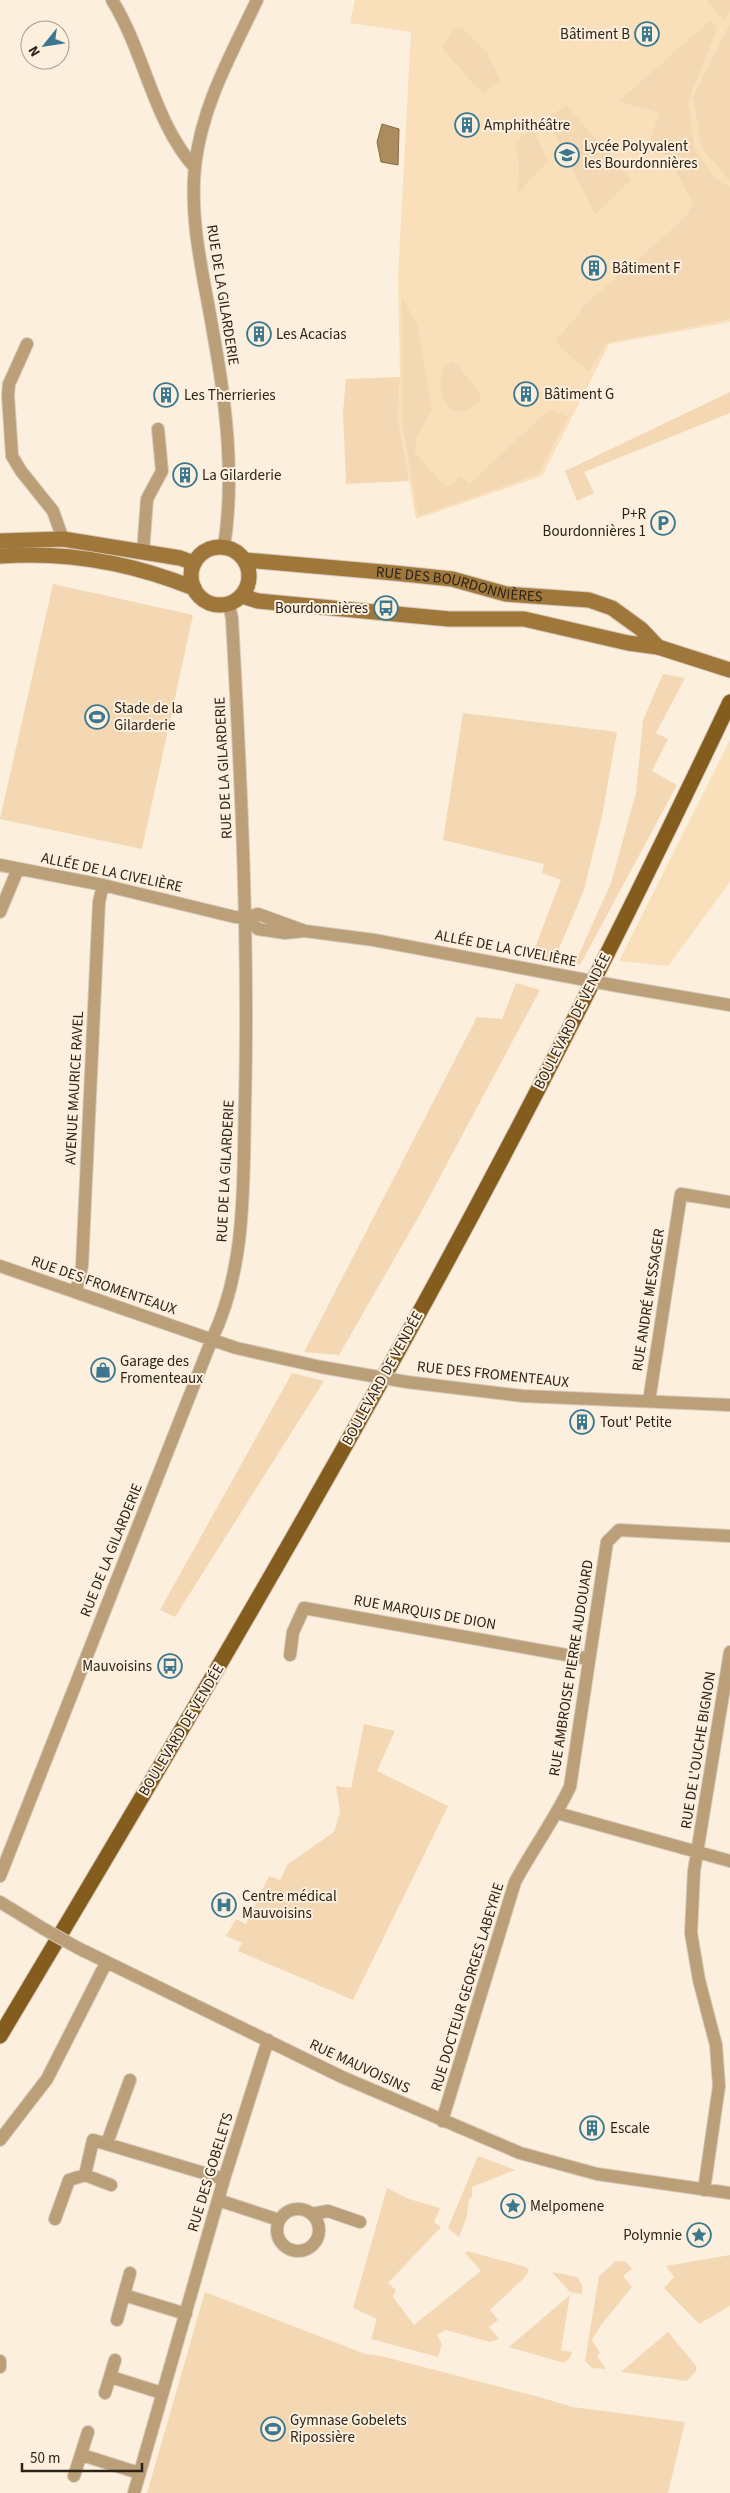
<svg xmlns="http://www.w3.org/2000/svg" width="730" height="2493" viewBox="0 0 730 2493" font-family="'Source Sans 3',sans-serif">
<rect width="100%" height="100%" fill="#fcefdd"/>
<!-- built -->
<path fill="#fadfbb" d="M355,0h375v322l-121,22 -67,132 -126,43 -18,-99 2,-43 -2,-100 13,-245 -61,-9z
M730,740v142l-62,84 -49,-5z"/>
<!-- green -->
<path fill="#f3d8b3" d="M706,0h24v11l-6,10z
M710,21l7,7 -29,74 7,47 20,30 15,8v132l-123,24 -19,29 -33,-31 27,-30 -2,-2 105,-91 8,-15 -26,-48 -20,-3 12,-39 -40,-12z
M730,24v156l-28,-31 -9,-52z
M462,28l25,25 13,27 -17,14 -42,-47 14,-18z
M566,105l65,75 -36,34 -48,-95z
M533,129l15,32 -30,32 1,-33 -4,-18z
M402,297l15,27 15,86 -16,27 -1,16 31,35 15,-12 8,8 81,-75 18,8 -30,57 -120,42 -16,-96z
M452,362l9,7 19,25v7c-30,29 -49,-10 -35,-36z
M400,377l-2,43 11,61 -63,3 -3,-72 3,-33z
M730,392v21l-146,59 10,21 -17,8 -12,-30z
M53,584l140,31 -51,234 -142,-30z
M663,674l22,4 -29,55 12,6 -16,32 25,14 -97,180 -5,-2 36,-80 25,-90 7,-73z
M463,713l154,19 -15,84 -18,74 -30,70 -22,-5 29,-75 -19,-7 2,-9 -101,-24z
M516,983l24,7 -121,226 -80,139 -35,-3 173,-335 25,2z
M292,1373l32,8 -149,236 -15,-7z
M364,1724l31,7 -18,40 71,35 -95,194 -115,-49 4,-8 -16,-7 10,-17 10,5 23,-48 11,4 8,-16 46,-32 6,-20 -4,-26 15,2z
M478,2156l37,14 -43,17v10l-3,1 -2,18 -8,21 -11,-9z
M387,2188l22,11 31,9 -6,14 7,5 -53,56 8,7 -3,7 21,28 67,-54 -16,-18 2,-2 59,16 3,3 -4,7 -35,33 8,10 -9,7 10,12 -9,3 -44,-12 -9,5 5,9 -4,13 -67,-18 6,-20 -24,-11z
M730,2255v51l-31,18 -35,-36 10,-11 -8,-11z
M616,2261l10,1 6,7 -9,7 9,11 -31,38 -9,15 8,13 -3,3 9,13 -14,-1 -7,-7 14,-85z
M552,2272l25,5 5,8v9l-12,-2z
M205,2292l160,62 16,2 158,41 34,10 112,15 -17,71h-521z
M570,2295l-9,55 11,2 -2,6 -6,5 -55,-16z
M668,2332l28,34v5l-9,10 -66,-9z"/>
<!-- water -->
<path fill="#ac8b5c" stroke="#866c48" d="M382,124l17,5 -1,36 -17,-3 -4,-20z"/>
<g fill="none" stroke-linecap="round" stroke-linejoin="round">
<!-- street casing -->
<g stroke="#d7caba" stroke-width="14">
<path id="street" d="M112,0c33,53 41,121 83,168
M27,344l-18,40 -1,11 4,61 9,15 32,40 10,28
M224,547c11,-70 2,-145 -11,-215 -9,-55 -24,-110 -18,-166 7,-61 36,-111 62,-166
M143,552l4,-53 15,-28 -4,-42
M0,865l103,20 132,32 11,1 12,-4 47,17
M0,912l18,-43
M246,918l12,11 27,4 20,-2 69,9 143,27
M618,986l112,19
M0,1266l236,82 85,19
M76,1292l6,-26 17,-364 4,-17
M407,1382l116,14 207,9
M649,1401l32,-207 49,8
M290,1655l3,-23 11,-24 285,51
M557,1813l173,48
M0,1876l212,-537c35,-73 31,-157 33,-237 4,-161 -4,-322 -13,-483l-3,-15
M0,1902l44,27
M78,1948l264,129 178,76 77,21 133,19
M442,2121l73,-239c18,-33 39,-62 55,-95l37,-245 12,-12 111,6
M0,2140l47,-61 59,-116
M107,2143l23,-63
M85,2175l8,-35 131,39
M704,2190l15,-104 -3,-41 -17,-65 -8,-47 3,-62 36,-219
M218,2200l61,20
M277 2230a21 21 0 1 1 42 0a21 21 0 1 1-42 0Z
M312,2214l16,-3 32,11
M55,2219l14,-39 16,-5 26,10
M124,2295l62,19
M117,2320l13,-47
M0,2361v6
M111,2377l51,16
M105,2393l10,-33
M82,2455l57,18
M74,2476l14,-44
M134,2493l90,-314 44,-139"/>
</g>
<!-- secondary casing -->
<g stroke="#d7caba" stroke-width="17">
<g id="secondary">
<path d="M0,541l63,-2 117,19 14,5"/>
<circle cx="220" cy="576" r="29"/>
<path d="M0,556c67,-5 132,7 194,32"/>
<path id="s1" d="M245,560l149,13 58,6 54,15 83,6 23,8 29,21 17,18"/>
<path d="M242,596l16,5 191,18h75l104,24 30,4 72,23"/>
</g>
</g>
<!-- primary casing -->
<g stroke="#d7caba" stroke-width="17">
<path id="primary" d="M0,2036c133,-223 266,-447 392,-674 120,-216 232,-437 338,-660"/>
</g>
<!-- street -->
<use href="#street" stroke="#bb9f79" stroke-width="12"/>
<!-- secondary -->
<use href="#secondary" stroke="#9f773b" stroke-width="15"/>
<!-- primary -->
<use href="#primary" stroke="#845d1e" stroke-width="15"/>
<!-- street-bridge casing -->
<g stroke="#d7caba" stroke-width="14" stroke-linecap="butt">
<path id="street-bridge" d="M517,967l101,19
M321,1367l86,15
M44,1929l34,19"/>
</g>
<!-- street-bridge -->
<use href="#street-bridge" stroke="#bb9f79" stroke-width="12"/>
</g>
<!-- icons -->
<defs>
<g id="building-ring" transform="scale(1.25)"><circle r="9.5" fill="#fcefdd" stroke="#3b788f" stroke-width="1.5"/><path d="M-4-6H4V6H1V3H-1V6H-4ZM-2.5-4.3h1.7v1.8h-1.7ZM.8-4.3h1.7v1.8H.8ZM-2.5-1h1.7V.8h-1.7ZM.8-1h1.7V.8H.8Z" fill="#3b788f"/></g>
<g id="school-ring" transform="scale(1.25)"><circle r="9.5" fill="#fcefdd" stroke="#3b788f" stroke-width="1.5"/><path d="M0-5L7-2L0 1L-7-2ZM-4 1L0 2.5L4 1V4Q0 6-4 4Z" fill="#3b788f"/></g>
<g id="parking-ring" transform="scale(1.25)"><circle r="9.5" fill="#fcefdd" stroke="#3b788f" stroke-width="1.5"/><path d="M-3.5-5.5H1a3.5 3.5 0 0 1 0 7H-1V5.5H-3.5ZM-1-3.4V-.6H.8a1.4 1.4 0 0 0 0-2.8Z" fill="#3b788f"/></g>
<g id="bus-ring" transform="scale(1.25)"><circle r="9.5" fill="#fcefdd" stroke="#3b788f" stroke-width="1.5"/><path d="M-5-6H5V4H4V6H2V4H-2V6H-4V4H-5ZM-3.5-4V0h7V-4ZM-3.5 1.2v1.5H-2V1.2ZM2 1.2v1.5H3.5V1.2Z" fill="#3b788f"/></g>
<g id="stadium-ring" transform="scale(1.25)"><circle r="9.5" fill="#fcefdd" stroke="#3b788f" stroke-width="1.5"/><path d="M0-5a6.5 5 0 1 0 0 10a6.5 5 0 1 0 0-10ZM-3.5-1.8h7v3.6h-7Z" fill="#3b788f"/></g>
<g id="shop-ring" transform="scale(1.25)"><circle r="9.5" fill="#fcefdd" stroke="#3b788f" stroke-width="1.5"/><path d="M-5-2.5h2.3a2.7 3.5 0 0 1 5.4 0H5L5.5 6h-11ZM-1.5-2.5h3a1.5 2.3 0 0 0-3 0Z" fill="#3b788f"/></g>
<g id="hospital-ring" transform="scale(1.25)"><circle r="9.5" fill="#fcefdd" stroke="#3b788f" stroke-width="1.5"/><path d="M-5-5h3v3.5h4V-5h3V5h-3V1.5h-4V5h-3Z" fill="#3b788f"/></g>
<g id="sight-ring" transform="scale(1.25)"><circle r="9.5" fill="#fcefdd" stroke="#3b788f" stroke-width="1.5"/><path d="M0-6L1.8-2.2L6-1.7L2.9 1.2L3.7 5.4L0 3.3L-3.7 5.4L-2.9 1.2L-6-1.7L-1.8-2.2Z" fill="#3b788f"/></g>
</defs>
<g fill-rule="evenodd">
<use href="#building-ring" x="647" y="34"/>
<use href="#building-ring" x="467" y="125"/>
<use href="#school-ring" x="567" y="155"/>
<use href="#building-ring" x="594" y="268"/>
<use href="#building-ring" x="259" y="334"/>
<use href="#building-ring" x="526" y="394"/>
<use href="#building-ring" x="166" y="395"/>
<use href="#building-ring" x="185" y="475"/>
<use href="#parking-ring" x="663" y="523"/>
<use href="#bus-ring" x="386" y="608"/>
<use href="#stadium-ring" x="97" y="717"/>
<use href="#shop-ring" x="103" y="1370"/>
<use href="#building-ring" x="582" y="1422"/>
<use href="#bus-ring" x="170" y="1666"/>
<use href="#hospital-ring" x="224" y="1905"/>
<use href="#building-ring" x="592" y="2128"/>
<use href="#sight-ring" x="513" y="2206"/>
<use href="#sight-ring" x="699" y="2235"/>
<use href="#stadium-ring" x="273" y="2429"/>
</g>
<g text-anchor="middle" stroke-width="4" stroke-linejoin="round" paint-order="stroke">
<!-- poi labels -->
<g font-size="15" fill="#2c2419" stroke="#fcefdd" text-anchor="start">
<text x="630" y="39" text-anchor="end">Bâtiment B</text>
<text x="484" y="130">Amphithéâtre</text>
<text x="584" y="151">Lycée Polyvalent<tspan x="584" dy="17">les Bourdonnières</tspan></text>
<text x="612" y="273">Bâtiment F</text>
<text x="276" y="339">Les Acacias</text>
<text x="544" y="399">Bâtiment G</text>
<text x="184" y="400">Les Therrieries</text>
<text x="202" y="480">La Gilarderie</text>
<text x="646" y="519" text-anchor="end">P+R<tspan x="646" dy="17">Bourdonnières 1</tspan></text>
<text x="368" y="613" text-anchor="end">Bourdonnières</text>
<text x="114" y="713">Stade de la<tspan x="114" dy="17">Gilarderie</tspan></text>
<text x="120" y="1366">Garage des<tspan x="120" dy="17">Fromenteaux</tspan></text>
<text x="600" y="1427">Tout' Petite</text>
<text x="152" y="1671" text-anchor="end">Mauvoisins</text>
<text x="242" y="1901">Centre médical<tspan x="242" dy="17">Mauvoisins</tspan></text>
<text x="610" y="2133">Escale</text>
<text x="530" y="2211">Melpomene</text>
<text x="682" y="2240" text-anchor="end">Polymnie</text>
<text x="290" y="2425">Gymnase Gobelets<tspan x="290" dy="17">Ripossière</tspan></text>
</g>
<!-- street labels -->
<g font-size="15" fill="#2c2419" stroke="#fcefdd">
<text transform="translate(223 295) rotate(81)" y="5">RUE DE LA GILARDERIE</text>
<text dy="5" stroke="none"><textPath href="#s1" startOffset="216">RUE DES BOURDONNIÈRES</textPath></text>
<text transform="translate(223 768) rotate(-93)" y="5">RUE DE LA GILARDERIE</text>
<text transform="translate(112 872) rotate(12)" y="5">ALLÉE DE LA CIVELIÈRE</text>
<text transform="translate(506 948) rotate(11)" y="5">ALLÉE DE LA CIVELIÈRE</text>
<text transform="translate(572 1021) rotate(-63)" y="5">BOULEVARD DE VENDÉE</text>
<text transform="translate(74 1088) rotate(-87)" y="5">AVENUE MAURICE RAVEL</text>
<text transform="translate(225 1171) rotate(-87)" y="5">RUE DE LA GILARDERIE</text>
<text transform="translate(104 1285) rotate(19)" y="5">RUE DES FROMENTEAUX</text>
<text transform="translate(648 1300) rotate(-81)" y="5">RUE ANDRÉ MESSAGER</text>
<text transform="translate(493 1374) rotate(6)" y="5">RUE DES FROMENTEAUX</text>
<text transform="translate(382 1378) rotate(-61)" y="5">BOULEVARD DE VENDÉE</text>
<text transform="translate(111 1550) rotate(-68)" y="5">RUE DE LA GILARDERIE</text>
<text transform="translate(425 1612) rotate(10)" y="5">RUE MARQUIS DE DION</text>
<text transform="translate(571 1668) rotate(-81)" y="5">RUE AMBROISE PIERRE AUDOUARD</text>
<text transform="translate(181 1730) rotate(-59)" y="5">BOULEVARD DE VENDÉE</text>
<text transform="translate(698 1750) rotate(-81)" y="5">RUE DE L'OUCHE BIGNON</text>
<text transform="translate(467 1987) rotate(-73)" y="5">RUE DOCTEUR GEORGES LABEYRIE</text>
<text transform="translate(360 2066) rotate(25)" y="5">RUE MAUVOISINS</text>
<text transform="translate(210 2172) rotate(-73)" y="5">RUE DES GOBELETS</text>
</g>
</g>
<!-- north arrow -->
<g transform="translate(45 45) rotate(240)"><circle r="24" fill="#fcefdd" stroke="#a99e8f"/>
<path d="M0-4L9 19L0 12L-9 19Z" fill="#3b788f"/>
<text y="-8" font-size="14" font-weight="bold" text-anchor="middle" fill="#2c2419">N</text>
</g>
<!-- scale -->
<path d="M22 2463v8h120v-8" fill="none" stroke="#2c2419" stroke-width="2.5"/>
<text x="30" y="2463" font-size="15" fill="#2c2419" stroke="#fcefdd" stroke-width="4" paint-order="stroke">50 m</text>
</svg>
